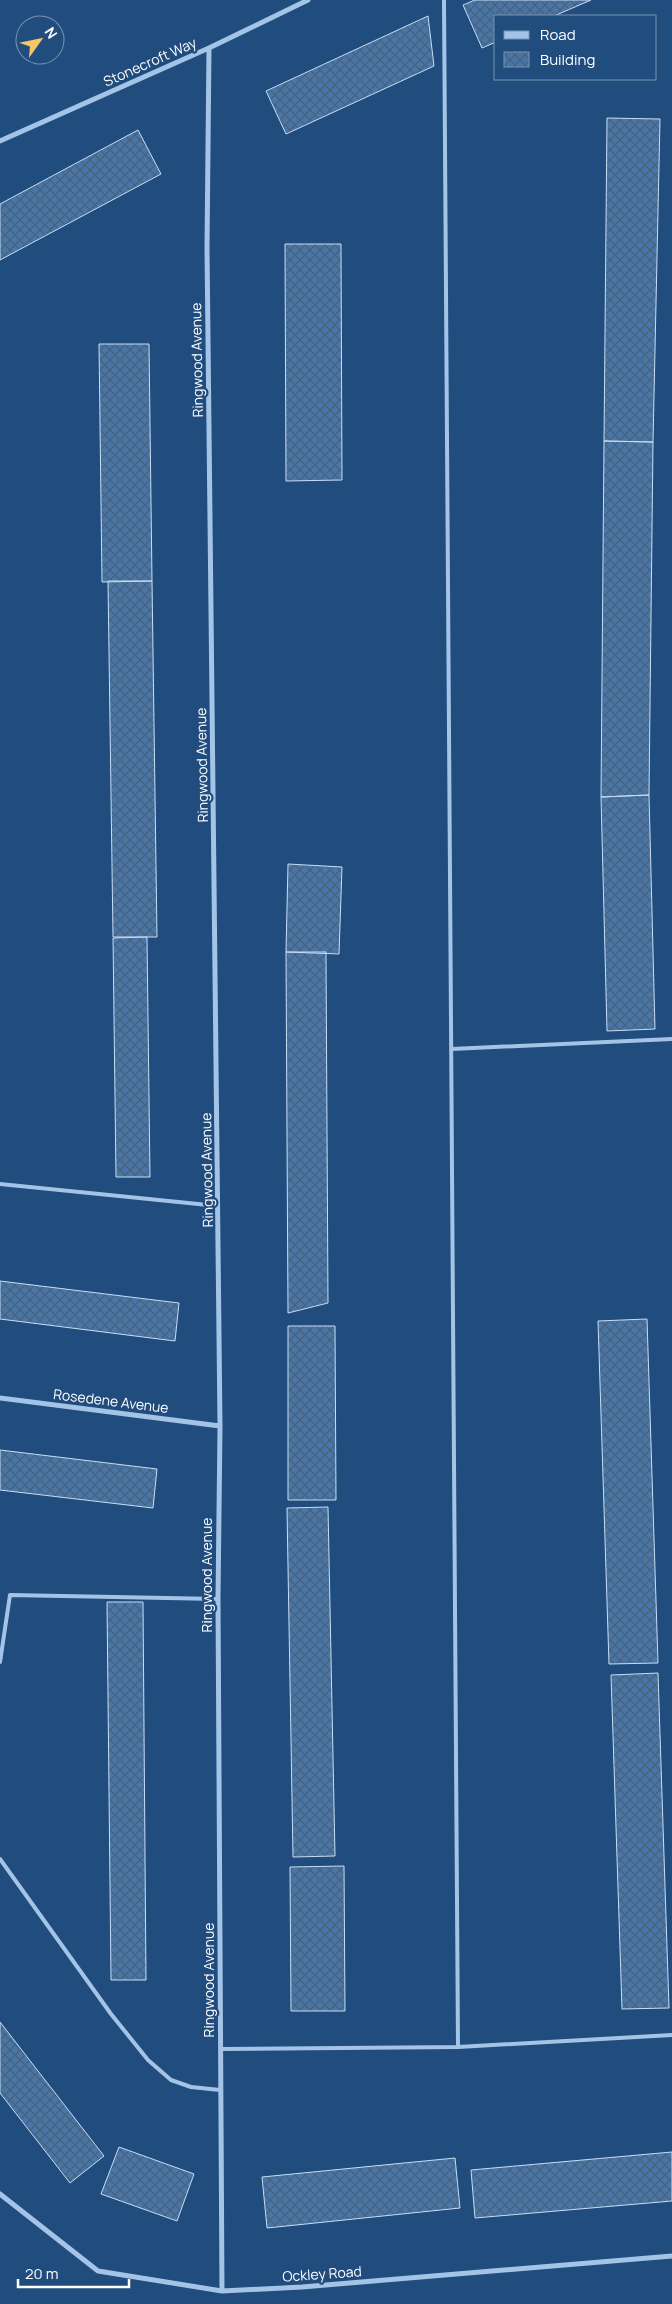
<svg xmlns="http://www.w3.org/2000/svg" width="672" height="2304" viewBox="0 0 672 2304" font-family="Manrope,sans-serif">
<defs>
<pattern id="building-cross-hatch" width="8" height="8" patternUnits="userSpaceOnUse" patternTransform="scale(1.25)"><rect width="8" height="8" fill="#4876a8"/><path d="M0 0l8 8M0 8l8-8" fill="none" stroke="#4a617a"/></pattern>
</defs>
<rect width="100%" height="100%" fill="#204c7e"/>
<!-- building -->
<path fill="url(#building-cross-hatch)" stroke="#c7def6" d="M475,0h116l-37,16h-58v26l-14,6 -19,-43z
M428,16l6,50 -148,68 -20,-43z
M607,118l53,1 -7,323 -49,-1z
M138,130l23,44 -161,86v-56z
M285,244h56l1,236 -56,1z
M99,344h50l3,237 -50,1z
M604,441l49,1 -4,353 -48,2z
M108,581h44l5,356h-44z
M649,795l6,234 -48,2 -6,-234z
M288,864l54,3 -3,87 -53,-2z
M147,937l3,240h-34l-3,-239z
M286,952h40l2,351 -40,10z
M0,1281l179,22 -4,38 -175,-22z
M647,1319l11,344 -49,1 -11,-343z
M288,1326h47l1,174h-48z
M0,1450l157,19 -4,39 -153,-18z
M328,1507l7,349 -42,1 -6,-349z
M107,1602h36l3,378h-35z
M658,1673l11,335 -47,1 -11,-334z
M344,1866l1,145h-54l-1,-144z
M0,2022l104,134 -34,27 -70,-90z
M119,2147l75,27 -17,47 -76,-27z
M672,2152v49l-197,17 -4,-48z
M455,2158l5,50 -193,20 -5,-51z"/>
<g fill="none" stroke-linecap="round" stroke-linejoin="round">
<!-- lane -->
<path stroke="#a4c4e7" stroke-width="4" d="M444,0l14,2047
M452,1049l220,-10
M0,1184l218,22
M0,1662l10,-67 208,4
M0,1859l111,155 37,46 23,20 20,7 29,3
M221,2049l237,-2 214,-12"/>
<!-- street -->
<path stroke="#a4c4e7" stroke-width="5" d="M209,48l-2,200 13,1178 -2,173 4,692
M0,141l209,-93 99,-48
M0,1398l220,28
M0,2194l98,77 124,20 80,-4 370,-31"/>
</g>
<g text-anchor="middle" stroke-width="4.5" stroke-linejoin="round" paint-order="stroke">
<!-- street labels -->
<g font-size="14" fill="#fff" stroke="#204c7e">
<text transform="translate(150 62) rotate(-24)" y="5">Stonecroft Way</text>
<text transform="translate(197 360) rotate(-91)" y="5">Ringwood Avenue</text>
<text transform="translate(202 765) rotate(-91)" y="5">Ringwood Avenue</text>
<text transform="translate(207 1170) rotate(-91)" y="5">Ringwood Avenue</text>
<text transform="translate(111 1401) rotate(7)" y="5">Rosedene Avenue</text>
<text transform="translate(207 1575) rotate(-90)" y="5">Ringwood Avenue</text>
<text transform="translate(209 1980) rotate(-90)" y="5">Ringwood Avenue</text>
<text transform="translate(322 2274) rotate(-4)" y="5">Ockley Road</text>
</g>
</g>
<!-- legend -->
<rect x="494" y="15" width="162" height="65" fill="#204c7e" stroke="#7994b2"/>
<rect x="504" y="31" width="25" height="8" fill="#a4c4e7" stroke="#7994b2"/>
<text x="540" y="40" font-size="15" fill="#ffffff">Road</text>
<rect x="504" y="52" width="25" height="15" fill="url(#building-cross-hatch)" stroke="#7994b2"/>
<text x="540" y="65" font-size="15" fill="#ffffff">Building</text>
<!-- north arrow -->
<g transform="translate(40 40) rotate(57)"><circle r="24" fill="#204c7e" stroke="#7994b2"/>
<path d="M0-4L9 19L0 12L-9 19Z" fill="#f5c764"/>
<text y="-8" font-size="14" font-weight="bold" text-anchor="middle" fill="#ffffff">N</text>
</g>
<!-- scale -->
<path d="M18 2279v8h111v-8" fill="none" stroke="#ffffff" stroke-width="2.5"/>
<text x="25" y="2279" font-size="15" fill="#ffffff" stroke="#204c7e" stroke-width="4" paint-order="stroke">20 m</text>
</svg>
